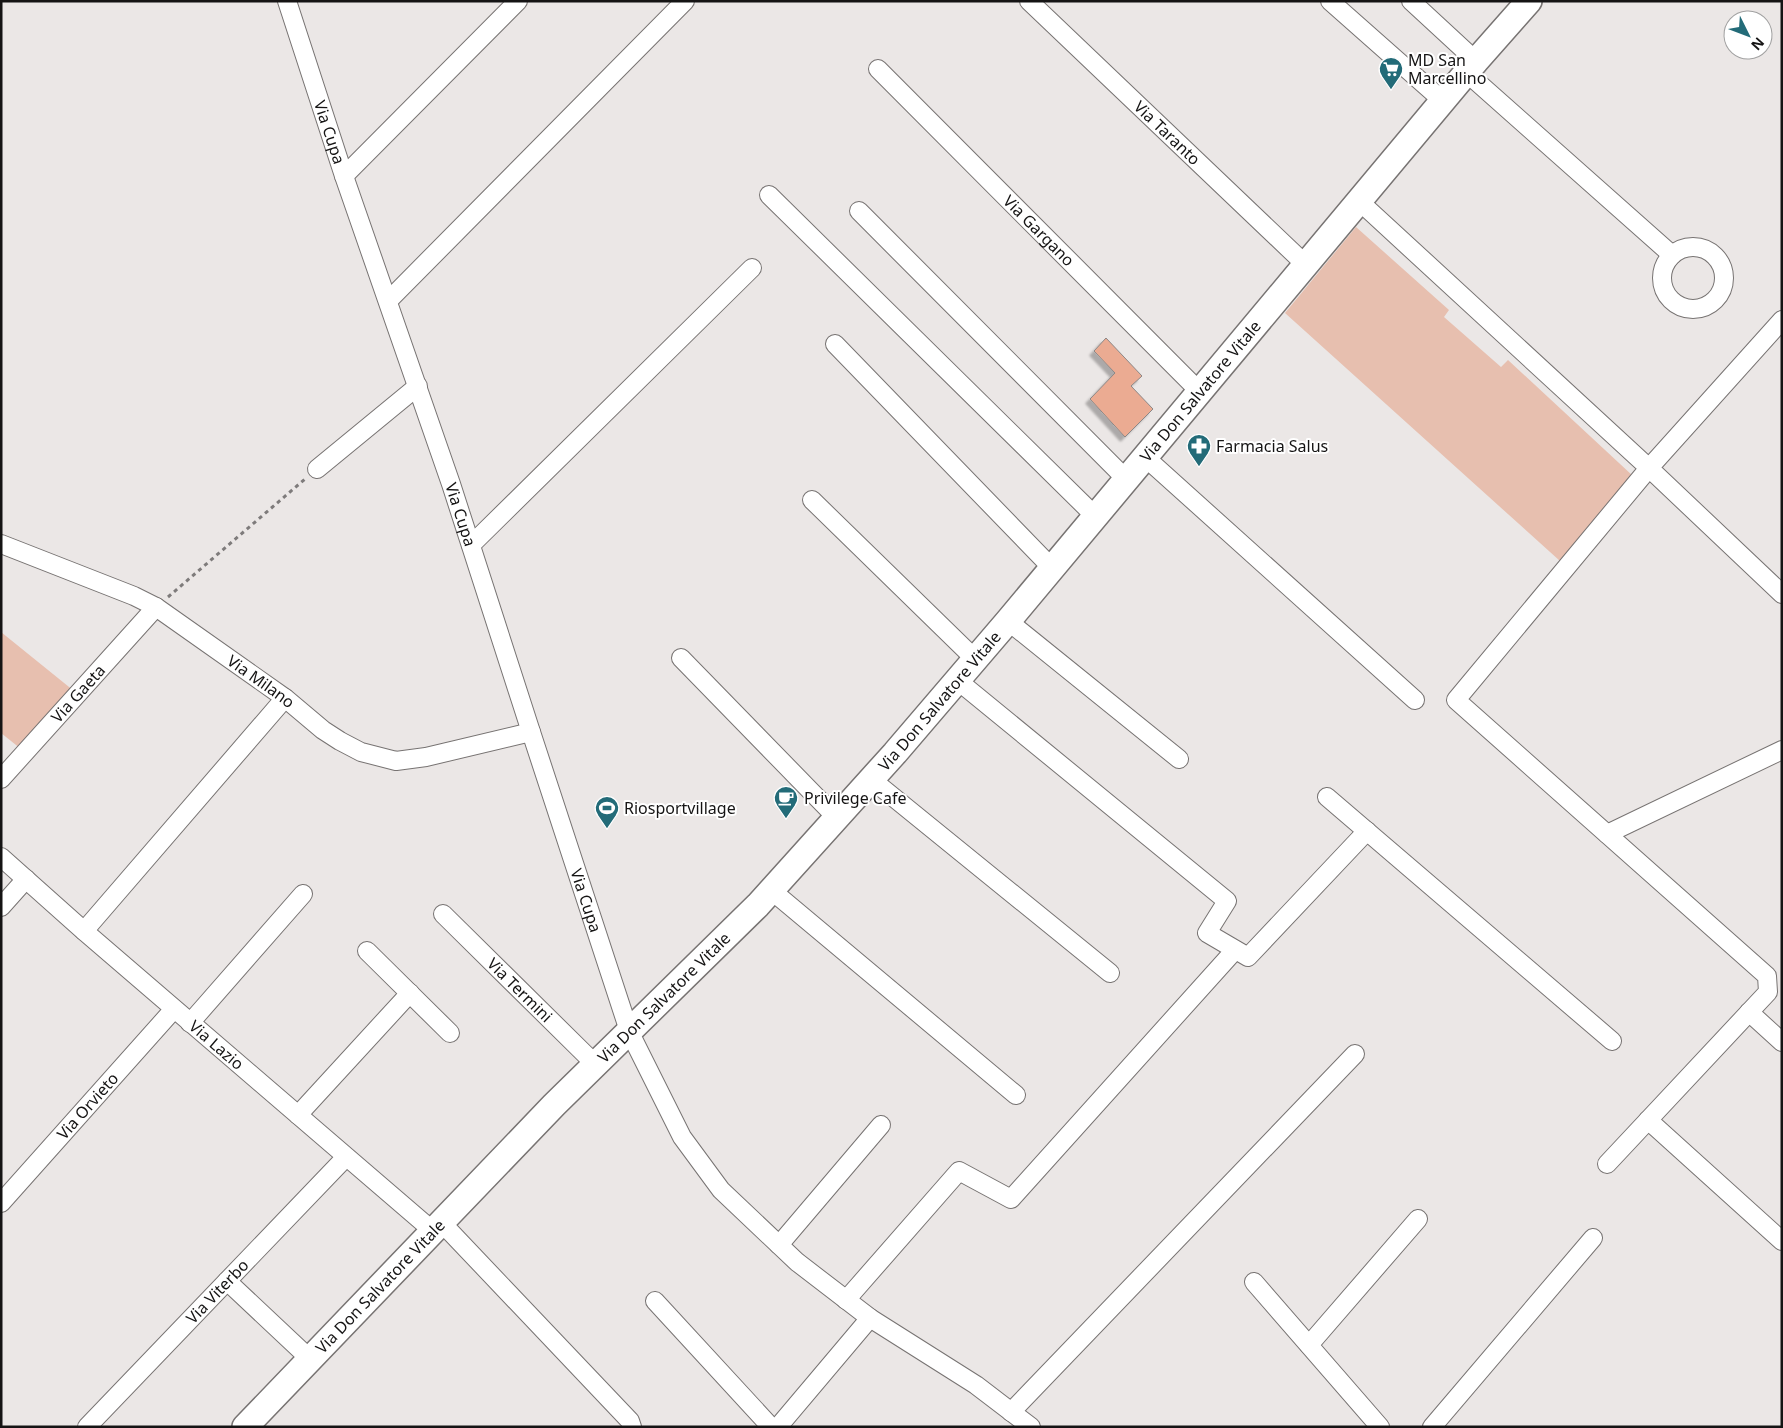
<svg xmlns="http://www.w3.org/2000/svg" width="1783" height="1428" viewBox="0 0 1783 1428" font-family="'Noto Sans',sans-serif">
<defs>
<filter id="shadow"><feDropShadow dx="-4.5" dy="4.5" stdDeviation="1" flood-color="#0004"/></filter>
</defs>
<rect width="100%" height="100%" fill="#ebe7e6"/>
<!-- green -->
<path fill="#e7bfaf" d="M1356,227l93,83 -5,7 57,50 7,-7 125,116 -73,85 -275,-248z
M1,632l73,59 -53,58 -20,-16z"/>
<!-- building -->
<path fill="#ebab92" stroke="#8b8786" filter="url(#shadow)" d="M1106,338l36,38 -11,10 22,23 -28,28 -35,-38 25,-26 -21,-22z"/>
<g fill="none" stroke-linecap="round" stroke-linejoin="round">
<!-- street casing -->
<g stroke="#777372" stroke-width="20">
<g id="street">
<path id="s1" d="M287,1l57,175 107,308 80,248 98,299 53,106 39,53 76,72 73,56 106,67 55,42"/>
<path id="s2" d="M1029,1l277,264"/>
<path d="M1330,1l113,100"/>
<path d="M1411,1l65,60"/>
<path id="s3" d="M878,69l322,323"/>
<path d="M1467,73l205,182"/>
<path d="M344,176l174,-175"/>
<path d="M769,195l327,322"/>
<path d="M1359,201l290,267 -193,232 311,276 1,16 -161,172"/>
<path d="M859,211l268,269"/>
<circle cx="1693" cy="278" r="31"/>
<path d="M388,301l297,-300"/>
<path d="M1782,320l-133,148 133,126"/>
<path d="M835,344l217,224"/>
<path d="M1146,458l269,242"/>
<path d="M317,469l101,-83"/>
<path d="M812,500l163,159"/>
<path id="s4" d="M1,544l133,52 22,11 129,91 38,32 17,11 21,11 35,9 30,-4 105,-25"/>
<path d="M471,545l281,-277"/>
<path d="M1008,621l171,138"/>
<path d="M681,658l155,159"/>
<path d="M957,680l270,221 -20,32 41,24 119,-126"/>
<path id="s5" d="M1,779l155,-172"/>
<path d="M871,779l239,194"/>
<path d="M1327,797l285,244"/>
<path d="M1607,834l175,-84"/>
<path id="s6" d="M1,857l83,74 349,300"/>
<path d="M771,890l245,205"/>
<path d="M1,907l25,-28"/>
<path id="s7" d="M443,914l152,150"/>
<path d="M84,931l201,-233"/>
<path d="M367,951l83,82"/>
<path d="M1749,1012l33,30"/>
<path d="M190,1023l113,-129"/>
<path d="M298,1115l112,-122"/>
<path d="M1648,1120l134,121"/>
<path id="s8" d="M1,1203l173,-194"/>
<path d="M441,1222l189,199 2,6"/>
<path d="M779,1245l102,-120"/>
<path d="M227,1281l83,78"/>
<path d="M1254,1282l126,145"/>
<path d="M846,1300l113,-129 52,28 224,-249"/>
<path d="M655,1301l116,126"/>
<path d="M1309,1345l109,-126"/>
<path d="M1011,1412l344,-358"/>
<path id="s9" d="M87,1427l259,-270"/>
<path d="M778,1427l92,-109"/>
<path d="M1432,1427l161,-189"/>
</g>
</g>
<!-- secondary casing -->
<g stroke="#777372" stroke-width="28">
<g id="secondary">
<path id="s10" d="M245,1427l309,-322 204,-200 137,-152 113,-132 468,-560 53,-60"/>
</g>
</g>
<!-- path -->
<path stroke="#7e7b7b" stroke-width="3" stroke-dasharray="4 4" stroke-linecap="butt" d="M168,597l137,-118"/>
<!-- street -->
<use href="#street" stroke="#fff" stroke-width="18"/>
<!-- secondary -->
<use href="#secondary" stroke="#fff" stroke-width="25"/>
</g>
<!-- icons -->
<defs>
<g id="supermarket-pin" transform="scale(1.25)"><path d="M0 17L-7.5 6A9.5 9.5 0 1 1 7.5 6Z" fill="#236b78" stroke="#fff"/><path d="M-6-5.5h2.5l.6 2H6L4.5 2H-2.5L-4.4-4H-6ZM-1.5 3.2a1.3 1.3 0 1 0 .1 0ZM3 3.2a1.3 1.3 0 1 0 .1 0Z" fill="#fff"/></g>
<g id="pharmacy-pin" transform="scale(1.25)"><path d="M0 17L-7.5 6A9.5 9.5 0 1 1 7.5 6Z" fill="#236b78" stroke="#fff"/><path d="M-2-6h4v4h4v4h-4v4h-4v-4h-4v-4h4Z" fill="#fff"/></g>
<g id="cafe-pin" transform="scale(1.25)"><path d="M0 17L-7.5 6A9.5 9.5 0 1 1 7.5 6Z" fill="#236b78" stroke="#fff"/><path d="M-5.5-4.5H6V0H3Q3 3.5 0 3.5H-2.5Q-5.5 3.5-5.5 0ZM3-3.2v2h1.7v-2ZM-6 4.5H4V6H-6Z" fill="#fff"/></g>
<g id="stadium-pin" transform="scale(1.25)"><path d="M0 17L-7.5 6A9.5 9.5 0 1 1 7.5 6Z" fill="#236b78" stroke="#fff"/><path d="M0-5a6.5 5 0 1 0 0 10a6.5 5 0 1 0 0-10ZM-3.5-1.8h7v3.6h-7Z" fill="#fff"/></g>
</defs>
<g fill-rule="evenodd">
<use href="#supermarket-pin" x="1391" y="69"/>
<use href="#pharmacy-pin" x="1199" y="446"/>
<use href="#cafe-pin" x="786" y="798"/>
<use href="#stadium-pin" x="607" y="808"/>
</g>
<g text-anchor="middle" stroke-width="4" stroke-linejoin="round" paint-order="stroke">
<!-- poi labels -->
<g font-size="16" fill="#151414" stroke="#fff" text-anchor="start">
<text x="1408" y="66">MD San<tspan x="1408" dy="18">Marcellino</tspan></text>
<text x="1216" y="452">Farmacia Salus</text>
<text x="804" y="804">Privilege Cafe</text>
<text x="624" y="814">Riosportvillage</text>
</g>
<!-- street labels -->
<g font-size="16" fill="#151414" stroke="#fff">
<text dy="6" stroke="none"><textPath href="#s1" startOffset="138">Via Cupa</textPath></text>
<text dy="6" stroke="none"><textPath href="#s2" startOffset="191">Via Taranto</textPath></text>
<text dy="6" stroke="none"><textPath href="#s3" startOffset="228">Via Gargano</textPath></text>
<text dy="6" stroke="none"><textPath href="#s10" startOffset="1410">Via Don Salvatore Vitale</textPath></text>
<text dy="6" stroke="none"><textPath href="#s1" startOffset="542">Via Cupa</textPath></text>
<text dy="6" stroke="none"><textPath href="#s4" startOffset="296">Via Milano</textPath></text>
<text dy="6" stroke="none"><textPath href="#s5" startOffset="115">Via Gaeta</textPath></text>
<text dy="6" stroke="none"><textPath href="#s10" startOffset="1005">Via Don Salvatore Vitale</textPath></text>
<text dy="6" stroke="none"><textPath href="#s1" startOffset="948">Via Cupa</textPath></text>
<text dy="6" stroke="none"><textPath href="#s7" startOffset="108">Via Termini</textPath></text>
<text dy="6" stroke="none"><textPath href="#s10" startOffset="600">Via Don Salvatore Vitale</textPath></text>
<text dy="6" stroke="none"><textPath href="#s6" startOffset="286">Via Lazio</textPath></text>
<text dy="6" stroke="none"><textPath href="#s8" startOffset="130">Via Orvieto</textPath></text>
<text dy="6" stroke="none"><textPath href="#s10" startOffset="195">Via Don Salvatore Vitale</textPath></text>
<text dy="6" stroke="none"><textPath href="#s9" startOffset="188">Via Viterbo</textPath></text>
</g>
</g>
<!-- border -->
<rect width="1783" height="1428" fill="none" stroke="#151414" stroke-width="5"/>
<!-- north arrow -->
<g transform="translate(1748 35) rotate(132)"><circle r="24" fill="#ffffff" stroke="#a1a1a1"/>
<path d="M0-4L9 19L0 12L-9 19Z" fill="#236b78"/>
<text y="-8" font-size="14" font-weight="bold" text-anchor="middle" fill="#151414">N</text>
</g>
</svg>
